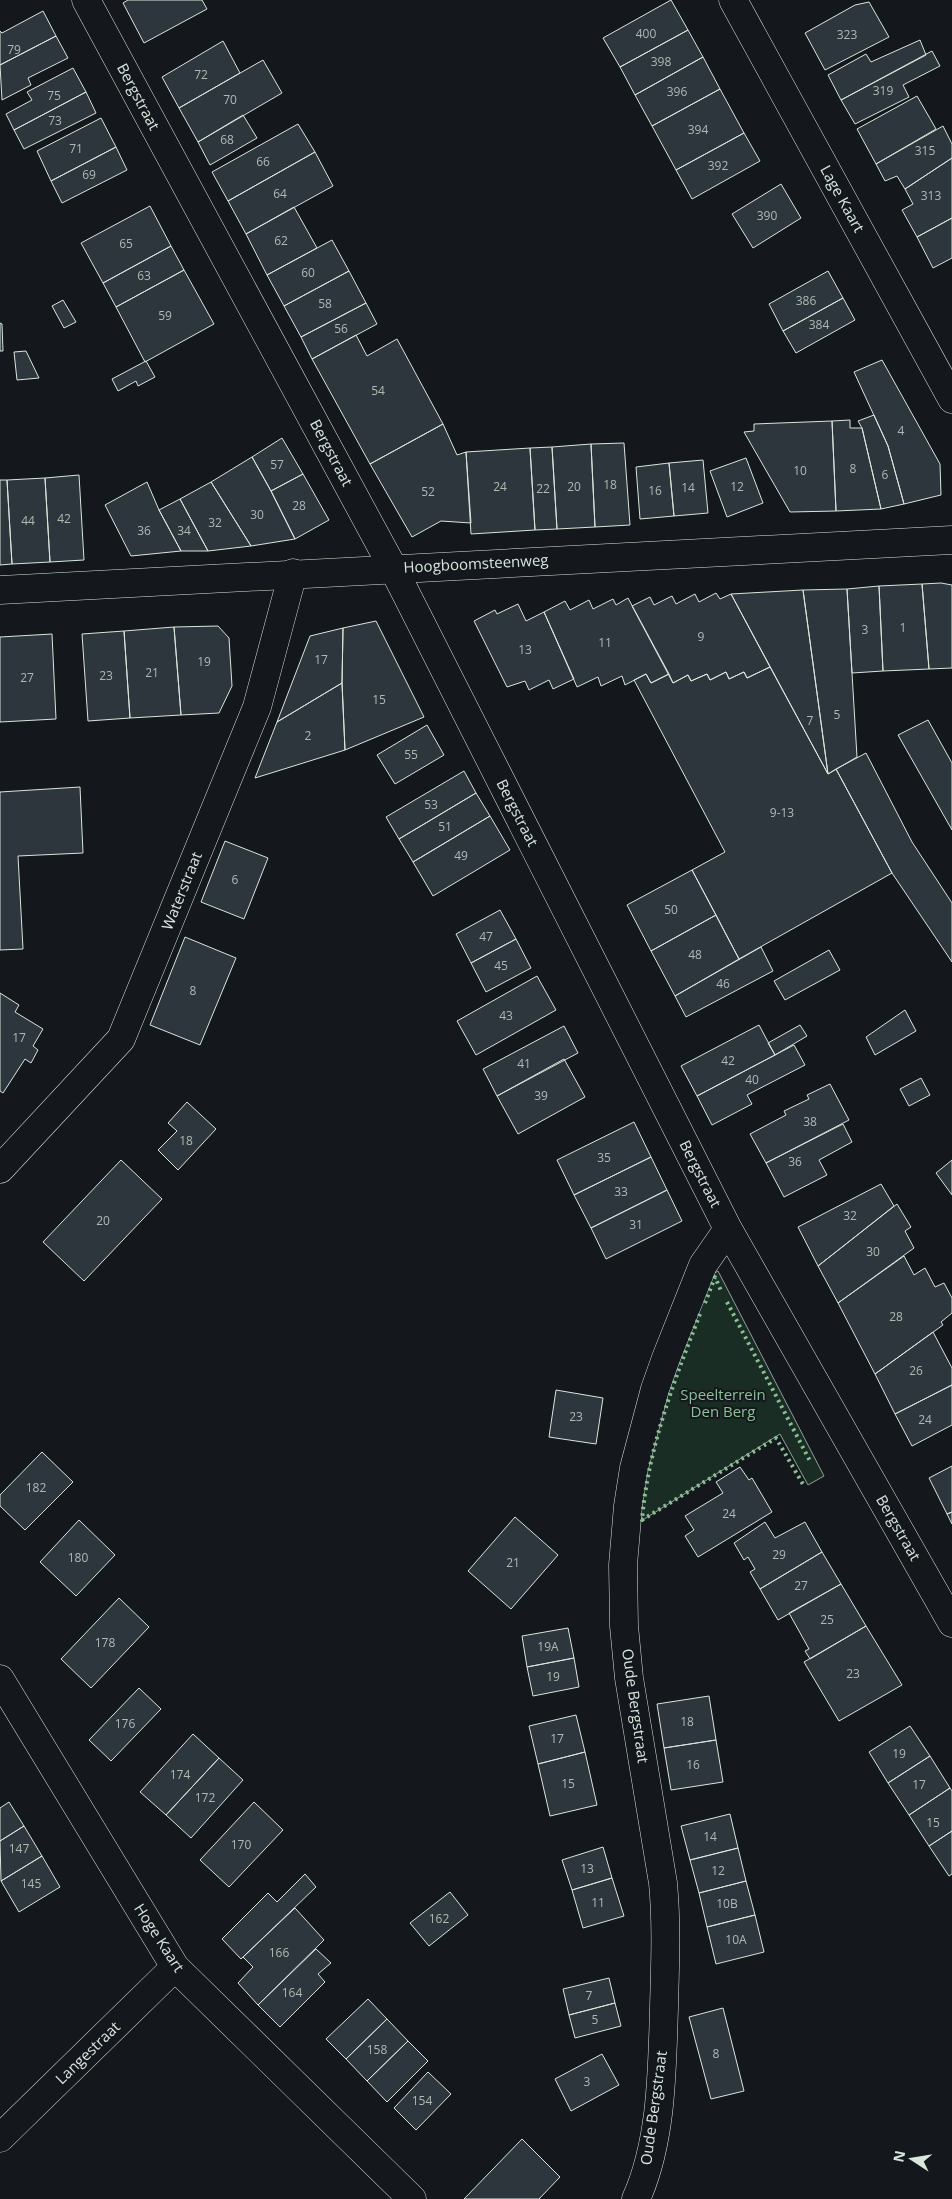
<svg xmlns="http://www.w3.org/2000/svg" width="952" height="2199" viewBox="0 0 952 2199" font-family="'Open Sans',sans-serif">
<rect width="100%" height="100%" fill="#14181c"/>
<!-- green -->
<path fill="#1a2d24" stroke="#939e99" d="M718,1271l106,205 -16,9 -28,-51 -142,89c10,-88 43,-167 75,-249z"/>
<!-- building -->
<path fill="#2c363c" stroke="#d8e6dc" d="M128,0h74l5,9 -63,34 -21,-40z
M671,0l17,30 -68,37 -17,-29z
M869,2l20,35 -64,33 -20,-37 50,-28z
M43,11l13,25 -56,29v-34l2,2z
M688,30l15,27 -68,38 -15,-28z
M56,36l12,22 -40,20 3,7 -29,15 -2,-35z
M920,40l6,15 -85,45 -13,-25 38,-21 5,8z
M223,41l17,32 -61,35 -17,-31z
M932,51l8,15 -37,19 6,12 -54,27 -14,-24z
M703,57l17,32 -68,37 -17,-31z
M263,60l19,33 -84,49 -19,-34z
M73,68l13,24 -72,38 -8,-16 26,-14 -5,-8z
M720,89l24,44 -68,37 -24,-44z
M86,92l10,21 -72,36 -10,-19z
M917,96l19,33 -60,35 -19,-35z
M243,115l14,23 -47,27 -12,-23z
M101,118l15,29 -65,34 -14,-30z
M298,124l17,28 -87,49 -16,-29z
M943,126l9,18v14l-47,31 -8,-13 -12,5 -9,-17z
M744,133l16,28 -68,38 -16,-29z
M116,147l11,23 -65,33 -11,-22z
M315,152l18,34 -87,48 -18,-33z
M952,158v60l-35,19 -15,-27 11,-6 -8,-15z
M781,184l20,34 -48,30 -21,-34z
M150,206l21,40 -68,37 -22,-40z
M294,207l23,41 -50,27 -21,-41z
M952,218v40l-19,10 -16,-31z
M332,240l17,31 -65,35 -17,-31z
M171,246l13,24 -68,37 -13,-24z
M184,270l30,54 -69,38 -29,-55z
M349,271l17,32 -65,34 -17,-31z
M828,271l15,27 -60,33 -14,-27z
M843,298l12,22 -59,33 -13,-22z
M63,300l13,22 -12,6 -12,-22z
M366,303l11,21 -65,35 -11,-22z
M0,323l2,1 1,27h-3z
M356,335l11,21 30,-17 46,85 -73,40 -58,-105z
M26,351l13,27 -22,2 -3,-28z
M882,360l58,104 1,31 -37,9 -16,-58 -34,-74z
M146,361l9,16 -17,9 -2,-5 -18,10 -6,-12z
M874,415l14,31 16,58 -23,5 -19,-81 -4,-7z
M850,420v8h12l19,81 -45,2 -4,-90z
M832,421l4,90 -46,1 -46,-80 10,-1v-7z
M443,424l14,31 9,-3 5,71 -30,-2 -29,16 -42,-73z
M282,438l21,36 -32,17 -19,-34z
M624,443l6,82 -35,2 -4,-83z
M591,444l4,83 -38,2 -5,-82z
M552,447l5,82 -22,1 -5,-82z
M530,448l5,82 -64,4 -5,-82z
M252,457l19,34 24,48 -44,7 -40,-64z
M746,458l17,45 -36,14 -17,-46z
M703,460l5,53 -34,3 -5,-53z
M669,463l5,53 -34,3 -4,-52z
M303,474l26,46 -34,19 -24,-48z
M79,475l5,85 -34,2 -5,-84z
M45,478l5,84 -38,2 -5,-84z
M0,480h7l5,84 -12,1z
M147,482l12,28 22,41 -50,5 -26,-51z
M211,482l40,64 -43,5 -28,-52z
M180,499l28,52h-27l-22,-41z
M941,583l11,2v83l-23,1 -7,-85z
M922,584l7,85 -46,2 -4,-85z
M879,586l4,85 -31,2 -5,-84z
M847,589l10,168 -29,17 -25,-184z
M803,590l25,184 -97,-180z
M716,593l4,6 11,-5 39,73 -23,11 -3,-6 -15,7 -3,-7 -16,8 -3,-6 -16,7 -3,-6 -15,8 -41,-77 18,-9 4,8 18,-9 4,8 19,-10 4,8z
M628,598l41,76 -18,9 -5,-9 -21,11 -3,-9 -21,10 -3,-9 -21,10 -33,-75 21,-11 5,9 19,-10 4,9 20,-10 3,6z
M518,604l8,17 18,-9 30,67 -21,10 -4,-9 -20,10 -4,-9 -18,6 -33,-66 21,-11 2,4z
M376,621l48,96 -79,33 -3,-67 1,-55z
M218,626l11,12 3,48 -13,27 -38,2 -7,-88z
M174,627l7,88 -51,3 -6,-87z
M343,628l-1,55 -65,39 33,-86z
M124,631l6,87 -42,3 -6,-87z
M52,634l4,85 -56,3v-85z
M770,667l58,107 8,-5 56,104 -153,86 -47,-89 33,-18 -91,-172 12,-6 5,9 18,-9 4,9 15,-8 3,6 16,-7 3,6 16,-8 3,7 15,-7 3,6z
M342,683l3,67 -90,28 22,-56z
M928,720l24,43v67l-54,-95z
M427,725l17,30 -49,29 -18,-29z
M866,753l46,89 40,61v59l-60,-89 -56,-104z
M464,771l12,22 -77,46 -13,-22z
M80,787l3,66 -65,3 5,93 -23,1v-158z
M476,793l14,23 -77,46 -14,-23z
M490,816l20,34 -77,46 -20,-34z
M225,841l43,17 -24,61 -43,-17z
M692,870l24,45 -65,36 -24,-46z
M500,910l16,29 -45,24 -15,-29z
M716,915l23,44 -64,37 -24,-45z
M185,937l51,21 -36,87 -50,-20z
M516,939l15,29 -45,24 -15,-29z
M761,947l12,24 -87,46 -11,-21z
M829,950l11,20 -55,30 -11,-19z
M537,976l19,34 -80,45 -19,-34z
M0,993l19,12 -4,7 28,17 -10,17 5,4 -7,13 -6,-4 -22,34 -3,-2z
M905,1010l11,21 -41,24 -9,-18z
M759,1025l16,30 -78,41 -16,-30z
M800,1025l7,11 -32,19 -7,-12z
M564,1026l14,27 -81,43 -14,-27z
M794,1045l11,20 -58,30 5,9 -40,21 -15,-29z
M564,1059l21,38 -67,37 -21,-38z
M921,1078l9,17 -21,11 -9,-17z
M830,1084l19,36 -83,43 -16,-29 36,-19 -2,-4 25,-12 -2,-4z
M187,1102l29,27 -38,41 -20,-20 19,-19 -9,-8z
M634,1122l17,35 -77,38 -17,-35z
M843,1124l9,18 -33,18 8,15 -43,22 -18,-34z
M651,1157l16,33 -76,38 -17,-33z
M121,1160l41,39 -78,82 -41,-39z
M952,1160v35l-16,-22z
M881,1184l13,22 -76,60 -20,-39z
M667,1190l15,31 -76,38 -15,-31z
M897,1204l14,23 -6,4 9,17 -76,55 -20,-37z
M904,1256l10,19 11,-7 10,19 9,-4 8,15v15l-11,9 2,3 -68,49 -37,-71z
M933,1332l19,36v17l-57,29 -20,-40z
M952,1385v40l-40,21 -17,-32z
M556,1390l47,8 -7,46 -47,-7z
M42,1452l31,30 -48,48 -25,-24v-11z
M952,1466v46l-5,2 -18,-36z
M740,1467l9,13 3,-2 20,34 -74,45 -13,-21 9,-6 -9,-14 38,-23 -7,-11z
M952,1512v12l-5,-10z
M515,1517l43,38 -47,54 -43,-38z
M79,1520l36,35 -39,41 -36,-34z
M765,1522l10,16 30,-16 17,30 -62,37 -10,-17 5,-3 -7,-12 -4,3 -10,-17z
M822,1552l19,32 -63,36 -18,-31z
M841,1584l25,42 -56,33 -5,-8 4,-2 -20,-36z
M119,1598l30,29 -58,61 -30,-29z
M866,1626l36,59 -63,36 -35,-59z
M568,1628l6,30 -47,9 -5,-31z
M574,1658l5,29 -46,9 -6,-29z
M139,1688l22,21 -50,52 -22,-21z
M709,1696l7,44 -52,8 -7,-44z
M576,1715l9,37 -47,12 -9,-38z
M910,1726l20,30 -42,27 -19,-31z
M193,1734l26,24 -53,57 -26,-23z
M716,1740l7,42 -52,8 -7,-42z
M585,1752l12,53 -47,11 -12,-52z
M930,1756l20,32 -41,27 -21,-32z
M219,1758l24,22 -52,58 -25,-23z
M950,1788l2,3v40l-23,15 -20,-31z
M9,1802l15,24 -24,15v-33z
M254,1802l29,28 -54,57 -29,-27z
M730,1814l8,34 -48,12 -9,-34z
M24,1826l18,30 -41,25 -1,-40z
M952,1831v43l-3,2 -20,-30z
M603,1847l9,31 -40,12 -10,-30z
M738,1848l8,33 -47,12 -9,-33z
M42,1856l18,31 -41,25 -18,-31z
M305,1874l11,13 -75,72 -19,-20 46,-46 9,9z
M612,1878l12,38 -41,12 -11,-38z
M746,1881l9,34 -48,12 -8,-34z
M450,1892l18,23 -39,31 -19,-23z
M295,1908l29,32 -66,65 -20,-22 15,-16 -10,-10z
M755,1915l9,37 -48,12 -9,-37z
M316,1949l15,14 -13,11 7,8 -45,45 -22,-22z
M609,1978l6,25 -46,12 -6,-26z
M368,1999l19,20 -41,40 -20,-20z
M615,2003l6,23 -46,12 -6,-23z
M723,2008l21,83 -33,8 -22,-82z
M387,2019l21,22 -41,40 -21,-22z
M408,2041l20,20 -41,41 -20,-21z
M602,2054l17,31 -48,26 -16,-32z
M428,2072l23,22 -35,36 -22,-22z
M522,2139l38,38 -21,22h-75z"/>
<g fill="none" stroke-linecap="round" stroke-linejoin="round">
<!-- minor casing -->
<g stroke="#d8e6dc" stroke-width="29">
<path id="minor" d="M86,0l307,568 335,661 224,394
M0,1169l121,-130 136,-332 36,-134
M0,1679l175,288 237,232
M0,2138l175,-171
M636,2199c26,-58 26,-128 28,-191 1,-42 3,-83 -1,-125l-34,-205 -5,-52 -1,-61 5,-59 6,-38 21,-79 11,-31 37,-93 25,-36"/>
</g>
<!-- tertiary casing -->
<g stroke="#d8e6dc" stroke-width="29">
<path id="tertiary" d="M733,0l219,399
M0,590l952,-50"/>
</g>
<!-- minor -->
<use href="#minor" stroke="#14181c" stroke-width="28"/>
<!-- tertiary -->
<use href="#tertiary" stroke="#14181c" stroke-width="28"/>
<!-- hedge -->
<path stroke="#8ac095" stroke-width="4" stroke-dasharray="2.5 4" stroke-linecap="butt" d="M727,1302l83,159
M705,1303l10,-26 7,16
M700,1314c-26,67 -52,134 -58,206l134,-82 28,48"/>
</g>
<g text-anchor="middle" stroke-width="4" stroke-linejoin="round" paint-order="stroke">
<!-- number labels -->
<g font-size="12" fill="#adbab4">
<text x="646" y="38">400</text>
<text x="847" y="39">323</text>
<text x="14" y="54">79</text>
<text x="661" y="66">398</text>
<text x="201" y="79">72</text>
<text x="883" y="95">319</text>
<text x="677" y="96">396</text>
<text x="54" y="100">75</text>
<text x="230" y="104">70</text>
<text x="55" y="125">73</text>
<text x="698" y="134">394</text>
<text x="227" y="144">68</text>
<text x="76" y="153">71</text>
<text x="925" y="155">315</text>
<text x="263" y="166">66</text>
<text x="718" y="170">392</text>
<text x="89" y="179">69</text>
<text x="280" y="198">64</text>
<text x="931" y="200">313</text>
<text x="767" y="220">390</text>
<text x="281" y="245">62</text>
<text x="126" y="248">65</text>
<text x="308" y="277">60</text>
<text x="144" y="280">63</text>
<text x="806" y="305">386</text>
<text x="325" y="308">58</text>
<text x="165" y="320">59</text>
<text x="819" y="329">384</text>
<text x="341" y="333">56</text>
<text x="378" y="395">54</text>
<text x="901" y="435">4</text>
<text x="277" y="469">57</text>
<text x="853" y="473">8</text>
<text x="800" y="475">10</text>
<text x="885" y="479">6</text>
<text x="610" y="489">18</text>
<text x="500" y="491">24</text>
<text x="574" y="491">20</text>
<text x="737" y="491">12</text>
<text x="688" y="492">14</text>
<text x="543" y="493">22</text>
<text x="655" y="495">16</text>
<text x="428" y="496">52</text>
<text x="299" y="510">28</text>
<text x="257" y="519">30</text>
<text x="64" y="523">42</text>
<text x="28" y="525">44</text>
<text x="215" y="527">32</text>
<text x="144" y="535">36</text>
<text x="184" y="535">34</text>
<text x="903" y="632">1</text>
<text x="865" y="634">3</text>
<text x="701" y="641">9</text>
<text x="605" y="647">11</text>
<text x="525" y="654">13</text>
<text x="321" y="664">17</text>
<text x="204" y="666">19</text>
<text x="152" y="677">21</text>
<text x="106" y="680">23</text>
<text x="27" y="682">27</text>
<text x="379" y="704">15</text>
<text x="837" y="719">5</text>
<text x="810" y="725">7</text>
<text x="308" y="740">2</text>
<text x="411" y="759">55</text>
<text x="431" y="809">53</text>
<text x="782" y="817">9-13</text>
<text x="445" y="831">51</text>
<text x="461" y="860">49</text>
<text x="235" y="884">6</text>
<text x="671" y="914">50</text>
<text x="486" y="941">47</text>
<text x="695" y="959">48</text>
<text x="501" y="970">45</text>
<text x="723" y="988">46</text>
<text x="193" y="995">8</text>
<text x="506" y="1020">43</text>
<text x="19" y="1042">17</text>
<text x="728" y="1065">42</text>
<text x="524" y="1068">41</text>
<text x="752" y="1084">40</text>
<text x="541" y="1100">39</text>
<text x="810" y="1126">38</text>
<text x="186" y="1145">18</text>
<text x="604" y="1162">35</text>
<text x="795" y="1166">36</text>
<text x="621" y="1196">33</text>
<text x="850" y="1220">32</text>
<text x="103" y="1225">20</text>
<text x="636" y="1229">31</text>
<text x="873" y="1256">30</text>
<text x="896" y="1321">28</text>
<text x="916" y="1375">26</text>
<text x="576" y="1421">23</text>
<text x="925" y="1424">24</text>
<text x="36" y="1492">182</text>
<text x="729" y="1518">24</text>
<text x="779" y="1559">29</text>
<text x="78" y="1562">180</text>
<text x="513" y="1567">21</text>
<text x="801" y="1590">27</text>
<text x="827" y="1624">25</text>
<text x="105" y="1647">178</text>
<text x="548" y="1651">19A</text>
<text x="853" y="1678">23</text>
<text x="553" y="1681">19</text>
<text x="687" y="1726">18</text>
<text x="125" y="1728">176</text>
<text x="557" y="1743">17</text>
<text x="899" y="1758">19</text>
<text x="693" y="1769">16</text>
<text x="180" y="1779">174</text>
<text x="568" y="1788">15</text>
<text x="919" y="1789">17</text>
<text x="205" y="1802">172</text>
<text x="933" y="1827">15</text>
<text x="710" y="1841">14</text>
<text x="241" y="1849">170</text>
<text x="19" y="1853">147</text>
<text x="587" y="1873">13</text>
<text x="718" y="1875">12</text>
<text x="31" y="1888">145</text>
<text x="598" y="1907">11</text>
<text x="727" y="1908">10B</text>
<text x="439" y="1923">162</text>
<text x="736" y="1944">10A</text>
<text x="279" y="1957">166</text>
<text x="292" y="1997">164</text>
<text x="589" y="2000">7</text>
<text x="595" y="2024">5</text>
<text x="377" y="2054">158</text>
<text x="716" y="2058">8</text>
<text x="587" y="2086">3</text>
<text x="422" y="2105">154</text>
</g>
<!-- street labels -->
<g font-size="15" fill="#d8e6dc" stroke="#14181c">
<text transform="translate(138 97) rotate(62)" y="5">Bergstraat</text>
<text transform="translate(842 199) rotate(61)" y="5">Lage Kaart</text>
<text transform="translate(331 453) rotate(62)" y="5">Bergstraat</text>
<text transform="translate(476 564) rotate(-3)" y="5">Hoogboomsteenweg</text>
<text transform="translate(517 813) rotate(63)" y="5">Bergstraat</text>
<text transform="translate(182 891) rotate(-68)" y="5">Waterstraat</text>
<text transform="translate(700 1174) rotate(63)" y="5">Bergstraat</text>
<text transform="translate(898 1528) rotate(60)" y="5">Bergstraat</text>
<text transform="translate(635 1706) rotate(82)" y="5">Oude Bergstraat</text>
<text transform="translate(159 1938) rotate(57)" y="5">Hoge Kaart</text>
<text transform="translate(88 2053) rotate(-44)" y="5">Langestraat</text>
<text transform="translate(654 2108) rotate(-82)" y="5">Oude Bergstraat</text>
</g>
<!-- park labels -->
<g font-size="15" fill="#8ac095" stroke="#14181c">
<text x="723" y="1400">Speelterrein<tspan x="723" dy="17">Den Berg</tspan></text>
</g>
</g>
<!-- north arrow -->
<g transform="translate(912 2159) rotate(282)" stroke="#14181c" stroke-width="4" paint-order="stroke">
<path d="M0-4L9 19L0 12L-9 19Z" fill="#d8e6dc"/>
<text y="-8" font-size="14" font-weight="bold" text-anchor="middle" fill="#d8e6dc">N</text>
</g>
</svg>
